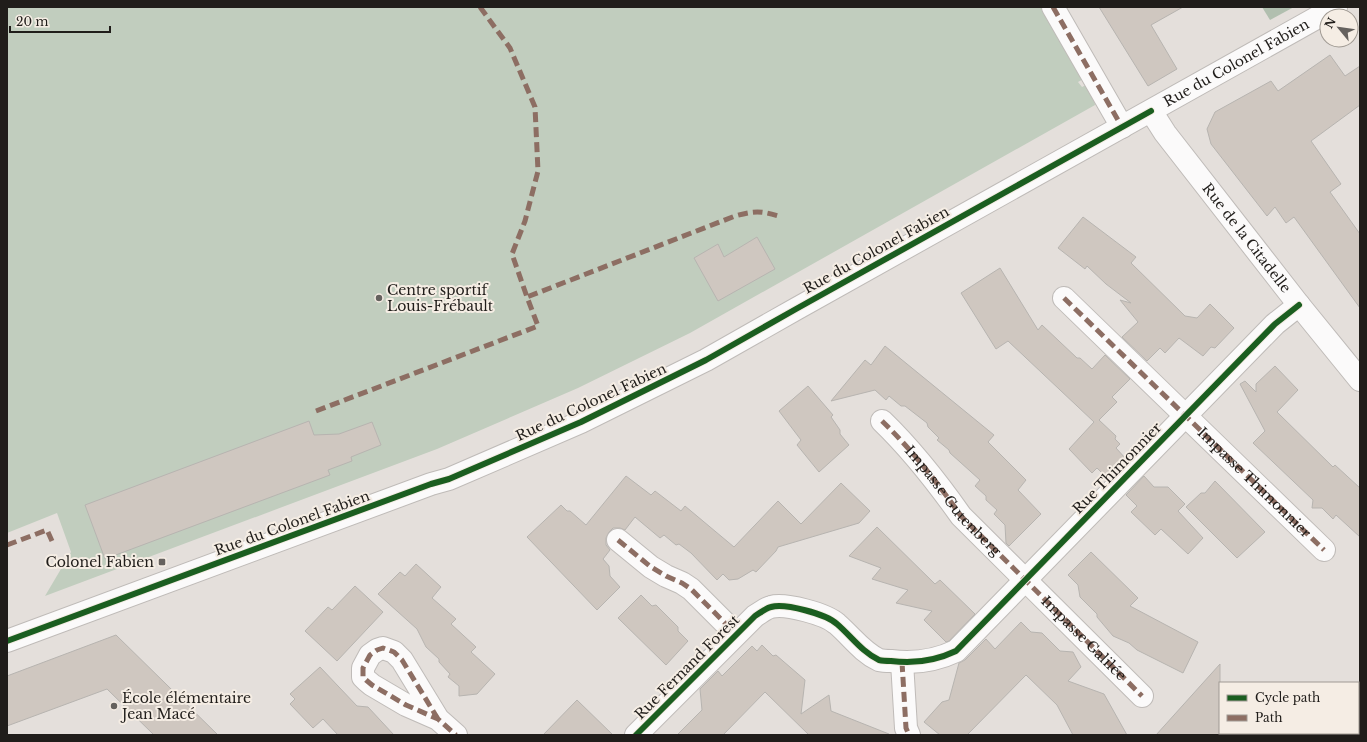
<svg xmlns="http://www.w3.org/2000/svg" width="1367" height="742" viewBox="0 0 1367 742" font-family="'Libre Baskerville',serif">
<rect width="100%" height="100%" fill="#e4dfdb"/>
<!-- green -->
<path fill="#c1cdbe" d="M7,7h1035l43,71 -7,4 4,5 6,-3 6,15 1,6 -405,228 -112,55 -141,61 -392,147 26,-44 -14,-39 -50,20z"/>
<!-- forest -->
<path fill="#b1bfaf" d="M1262,7h32l-24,13z"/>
<!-- building -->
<path fill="#cfc7c0" stroke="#b7b4b0" d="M1099,7h84l-32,18 26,44 -29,17z
M1330,55l15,21 15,-10v39l-49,36 30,43 -11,8 30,42v74l-66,-91 -8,6 -11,-16 -8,9 -56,-72 -4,-15 8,-17 56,-31 7,10z
M1083,217l53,40 -5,6 54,53 12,2 13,-14 24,24 -19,20 -4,-1 -8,9 -24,-18 -14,15 -5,-5 -13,13 -25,-24 16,-15 -18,-22 11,3 -25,-19 -19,-18 -2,3 -27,-21z
M757,237l18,32 -57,32 -24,-43 24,-14 6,13z
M1000,268l38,62 4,-5 35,33h3l12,11 13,-14 25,24 -18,18 5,5 -18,18 17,16 -1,3 5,5 -4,4 10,11 -19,19 -10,-10 -5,5 -23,-24 25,-27 -86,-81 -12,8 -35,-56z
M885,346l109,89 -6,7 38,38 -8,10 23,24 -32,32 -3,-3 -1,-18 -11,-11 3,-4 -11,-10v-4l-11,-10 5,-6 -30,-27 -1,-3 -12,-10 2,-2 -11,-11 -1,-4 -22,-17h-4l-12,-10 -3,4 -11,-10 -44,11 34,-41 6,5z
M1275,366l23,24 -21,22 56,55 2,-2 25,23v49l-24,-22 -3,4 -11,-11h-10l1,-8 -60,-57 12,-12 -25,-47 5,-3 11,11v-8z
M808,386l25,29 -2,2 9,13v4l9,11 -30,27 -22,-27 4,-5 -22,-29z
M309,421l5,14 25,-1 33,-12 9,23 -30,12 1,4 -24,9 2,5 -225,84 -20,-54z
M626,476l25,19 4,-4 26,20 4,-5 49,41 44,-46 23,23 40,-41 29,28 -11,12 -81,24 -2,4 -20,21 -3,-2 -15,9 -9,1 -6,-6 -6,6 -26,-27 -12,-9 -3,1 -12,-10 -4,3 -25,-21 -10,13 -5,-2h-7l-4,4 -3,6v7l4,5 -7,9 6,7 1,10 10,11 -23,23 -70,-73 34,-32 6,6h3l16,14z
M1144,476l10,11h14l17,17 -7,7 25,27 -15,16 -27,-25 -6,6 -24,-23 6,-6 -11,-11z
M1215,481l50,51 -28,26 -51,-51 15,-14h4z
M877,527l58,57 5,-4 35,34 -26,27 -3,1 -22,-22 8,-9 -36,-8 12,-13 -36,-11 9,-11 -32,-12z
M1091,552l47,46 -8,8 68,36 -15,31 -46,-23 -8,-7 -16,-7 -16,-19v-3l-17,-17 -2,-12 -10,-10z
M416,564l25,23 -9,11 24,21 -5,5 25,23 -5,5 24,22 -18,20 -18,2v-10l-11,-9 2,-3 -11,-12v-3l-13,-12 -9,-18 -39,-35 22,-22 5,4z
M355,586l28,26 -46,49 -32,-30 23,-24 4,3z
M641,595l11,11 4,-1 22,22v4l10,10 -22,24 -48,-47z
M1021,622l10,10 11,1 18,18 13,1 8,15 -13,14 36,13 23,41h-54l-16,-30 -31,-30 -59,60h-27l-16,-13 18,-20 7,-2 10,-37 6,-3 21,-21 9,10z
M116,635l102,100h-64l-47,-46 -100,37v-50z
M762,645l11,11 3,-1 29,25 -4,34 28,-19 2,16 58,23 -1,1h-79l-44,-43 -42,43h-46l25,-25 -2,-21 18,-18 4,5 30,-30 5,5z
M1220,664v71h-64z
M320,667l37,39 11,1 26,28h-56l-15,-16 -10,9 -23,-24 5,-5 -5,-5z
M577,700l36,35h-70z"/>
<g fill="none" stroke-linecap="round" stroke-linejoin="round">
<!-- street casing -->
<g stroke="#bfbbb8" stroke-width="24">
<g id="street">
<path d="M1053,7l69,120"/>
<path id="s1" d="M1151,111l14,22 134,172 61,75"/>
<path d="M1064,298l260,252"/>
<path id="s2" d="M882,421c30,29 55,61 79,95l181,180"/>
<path d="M618,540l33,27 15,9 16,7 9,6 45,45"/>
<path d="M902,662l4,66 3,7"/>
<path d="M438,719l-36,-59 -8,-8 -11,-4 -6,2 -7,5 -7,13v9l3,3 6,5 34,20 32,14 18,16"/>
<path d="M636,735l119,-119c5,-3 11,-8 16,-9 14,-4 55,7 66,17 14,12 25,28 42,36 4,1 8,1 12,1 23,3 44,0 65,-10l319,-327 24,-19"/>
</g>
</g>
<!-- secondary casing -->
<g stroke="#bfbbb8" stroke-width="24">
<g id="secondary">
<path id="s3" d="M7,641l424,-157 18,-5 132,-57 125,-62 90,-51 540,-302"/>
</g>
</g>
<!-- street -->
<use href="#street" stroke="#fbfafa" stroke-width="22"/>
<!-- secondary -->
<use href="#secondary" stroke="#fbfafa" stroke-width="22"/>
<!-- quiet -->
<g stroke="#8d6e63" stroke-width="5" stroke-dasharray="10 5" stroke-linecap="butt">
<path d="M480,7l30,41 25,59 3,64 -13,50 -13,33 15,43"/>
<path d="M1053,7l69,120"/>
<path id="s4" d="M1064,298l260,252"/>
<path d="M316,411l222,-85 -11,-29 208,-81c22,-6 26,-5 47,1"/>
<path d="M882,421c30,29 55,61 79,95l181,180"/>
<path d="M618,540l33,27 15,9 16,7 9,6 45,45"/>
<path d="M7,545l40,-15 5,11"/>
<path d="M902,662l4,66 3,7"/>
<path d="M438,719l-36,-59 -8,-8 -11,-4 -6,2 -7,5 -7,13v9l3,3 6,5 34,20 32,14 18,16"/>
</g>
<!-- cycleway casing -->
<g stroke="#f5ede4" stroke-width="8">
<path id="cycleway" d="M7,641l424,-157 18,-5 132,-57 125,-62 90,-51 355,-198
M636,735l119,-119c5,-3 11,-8 16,-9 14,-4 55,7 66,17 14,12 25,28 42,36 4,1 8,1 12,1 23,3 44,0 65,-10l319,-327 24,-19"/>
</g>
<!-- cycleway -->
<use href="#cycleway" stroke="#1b5e20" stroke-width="6"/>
</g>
<!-- markers -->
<g fill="#65615e" stroke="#f5ede4" stroke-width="1.5">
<circle cx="379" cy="298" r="4"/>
<rect x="158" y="558" width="8" height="8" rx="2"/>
<circle cx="114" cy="706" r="4"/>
</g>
<g text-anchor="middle" stroke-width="4" stroke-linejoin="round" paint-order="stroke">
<!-- street labels -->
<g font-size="14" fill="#201d1a" stroke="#f5ede4">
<text dy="5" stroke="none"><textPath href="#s3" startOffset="1362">Rue du Colonel Fabien</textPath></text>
<text dy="5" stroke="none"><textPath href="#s1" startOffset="159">Rue de la Citadelle</textPath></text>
<text transform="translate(876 250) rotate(-29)" y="5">Rue du Colonel Fabien</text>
<text transform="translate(591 402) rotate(-25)" y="5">Rue du Colonel Fabien</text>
<text transform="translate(1117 468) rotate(-46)" y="5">Rue Thimonnier</text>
<text dy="5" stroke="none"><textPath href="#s4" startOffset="265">Impasse Thimonnier</textPath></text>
<text dy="5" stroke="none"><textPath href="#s2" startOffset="107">Impasse Gutenberg</textPath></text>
<text transform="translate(292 523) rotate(-20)" y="5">Rue du Colonel Fabien</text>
<text dy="5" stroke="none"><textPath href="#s2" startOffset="297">Impasse Galilée</textPath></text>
<text transform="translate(687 667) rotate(-45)" y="5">Rue Fernand Forest</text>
</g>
<!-- poi labels -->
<g font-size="14" fill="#201d1a" stroke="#f5ede4" text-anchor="start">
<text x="387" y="295">Centre sportif<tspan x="387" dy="16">Louis-Frébault</tspan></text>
<text x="154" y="567" text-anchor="end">Colonel Fabien</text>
<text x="122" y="703">École élémentaire<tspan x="122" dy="16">Jean Macé</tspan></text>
</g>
</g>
<!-- border -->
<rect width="1367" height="742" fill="none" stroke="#201d1a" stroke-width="16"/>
<!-- legend -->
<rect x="1219" y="682" width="140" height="52" fill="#f5ede4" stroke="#a09a93"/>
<rect x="1227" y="695" width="20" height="6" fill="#1b5e20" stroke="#a09a93"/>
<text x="1255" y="702" font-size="12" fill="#201d1a">Cycle path</text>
<rect x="1227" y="715" width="20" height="6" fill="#8d6e63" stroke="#a09a93"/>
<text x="1255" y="722" font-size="12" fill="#201d1a">Path</text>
<!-- north arrow -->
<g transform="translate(1339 28) rotate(299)"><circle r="19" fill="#f5ede4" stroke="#a09a93"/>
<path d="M0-3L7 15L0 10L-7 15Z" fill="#65615e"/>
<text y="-6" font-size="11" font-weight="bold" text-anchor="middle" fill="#201d1a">N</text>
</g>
<!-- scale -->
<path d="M10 26v6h100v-6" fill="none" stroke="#201d1a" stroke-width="2"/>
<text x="16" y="26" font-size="12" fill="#201d1a" stroke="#f5ede4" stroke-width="3" paint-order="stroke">20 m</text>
</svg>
